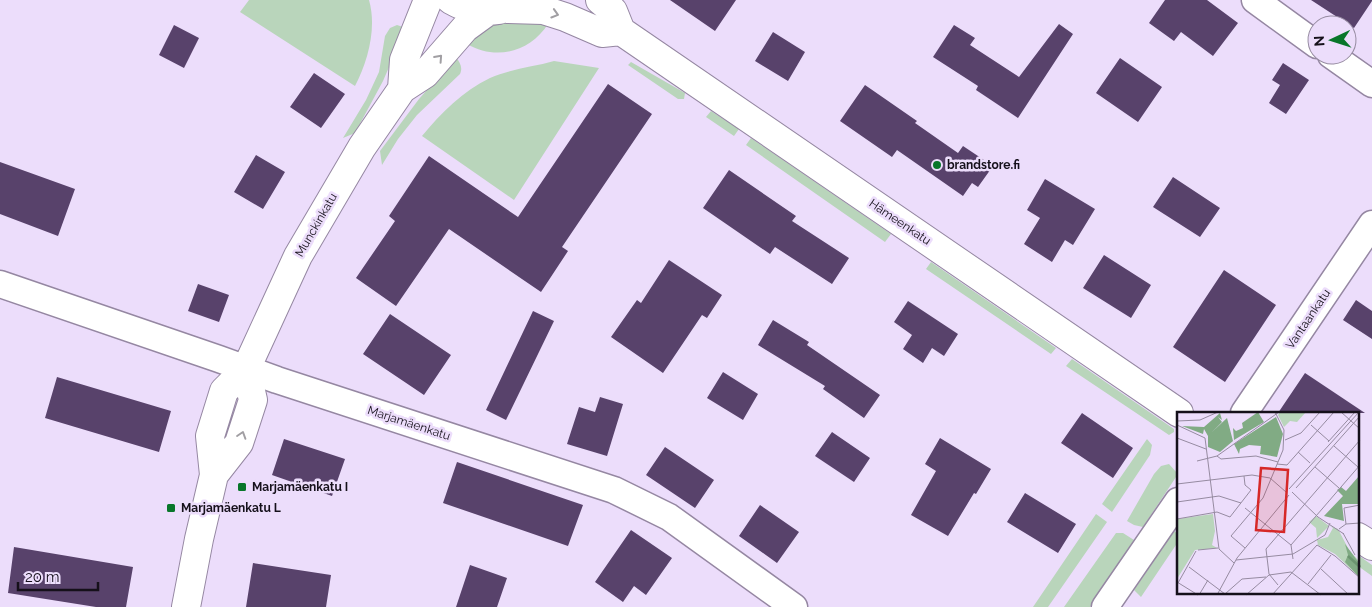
<svg xmlns="http://www.w3.org/2000/svg" width="1372" height="607" viewBox="0 0 1372 607" font-family="Raleway,sans-serif">
<rect width="100%" height="100%" fill="#ecddfb"/>
<!-- green -->
<path fill="#b9d5bb" d="M249,0h120c8,28 -1,61 -14,86l-115,-74z
M500,21l48,3c-18,28 -52,37 -81,20l24,-20z
M397,25l9,3 -23,53 -28,52 -12,5 23,-38 13,-28 6,-36 5,-8z
M456,57c4,6 7,10 4,17l-43,41 -19,24 -16,26 -2,-14 39,-52z
M554,61l45,7 -85,132 -92,-64c19,-23 41,-45 68,-58 20,-9 43,-11 64,-17z
M631,62l54,31 -1,6h-6l-50,-34z
M711,111l28,18 -5,7 -28,-19z
M751,138l140,96 -6,8 -139,-97z
M931,262l125,86 -5,6 -125,-85z
M1072,359l102,70v3l-5,3 -103,-69z
M1147,439l5,6 -2,10 -38,57 -10,-8z
M1169,464l9,10 -35,53 -9,-2 -7,-4 27,-47 7,-8z
M1096,514l11,8 -59,85h-15z
M1174,531l4,3v8l-37,55 -7,-7z
M1116,533h7l11,7 -44,67h-26z
M1358,555l14,10v11l-14,-10z"/>
<!-- building -->
<path fill="#58426b" d="M670,0h66l-21,31z
M1165,0h42l31,23 -25,33 -32,-24 -7,9 -25,-18z
M1311,0h61v1l-18,27z
M1059,24l14,10 -55,84 -42,-28 2,-4 -45,-29 21,-32 21,13 -5,7 49,32z
M174,25l25,13 -15,30 -25,-13z
M773,32l32,20 -17,29 -33,-20z
M1120,58l42,29 -24,35 -42,-29z
M1283,63l26,17 -23,34 -17,-11 11,-18 -8,-5z
M314,73l31,21 -24,34 -31,-21z
M608,84l44,30 -90,133 6,4 -27,41 -92,-63 -53,77 -40,-28 39,-57 -6,-5 40,-60 89,61z
M865,85l52,36 -2,2 43,30 5,-7 30,20 -15,21 -6,-4 -9,13 -66,-46 -5,7 -52,-36z
M256,155l29,17 -22,37 -29,-17z
M0,162l75,27 -17,47 -58,-22z
M729,170l67,46 -4,5 57,37 -17,26 -57,-37 -5,7 -67,-46z
M1173,177l47,31 -20,29 -47,-30z
M1045,179l50,30 -22,36 -8,-5 -13,22 -28,-18 16,-26 -13,-8z
M1104,255l47,30 -20,33 -48,-30z
M669,260l53,35 -15,23 -5,-3 -39,58 -52,-36 26,-37 4,3z
M1224,270l52,35 -51,77 -52,-35z
M198,284l31,11 -10,27 -31,-11z
M1356,300l16,11v28l-29,-19z
M908,301l50,33 -14,22 -12,-8 -9,15 -20,-14 9,-14 -18,-13z
M533,311l21,10 -48,99 -20,-10z
M390,314l61,41 -27,40 -61,-41z
M773,320l36,22 -2,3 73,50 -16,23 -41,-29 2,-3 -67,-41z
M723,372l35,22 -15,26 -36,-22z
M1305,373l60,40h-87z
M57,377l114,34 -12,41 -114,-34z
M600,397l23,7 -16,52 -40,-12 12,-37 16,5z
M1082,413l51,35 -20,30 -52,-35z
M832,432l38,26 -16,24 -39,-26z
M940,438l51,31 -15,25 -2,-1 -26,43 -37,-21 25,-44 -11,-7z
M284,439l61,20 -13,37 -60,-21z
M665,447l49,33 -19,28 -49,-33z
M457,462l126,43 -15,41 -125,-43z
M1025,493l51,31 -18,29 -51,-31z
M760,505l39,27 -22,31 -38,-27z
M631,530l41,28 -26,37 -12,-9 -11,16 -28,-20z
M14,547l119,20 -7,40h-30l-88,-14z
M253,563l78,12 -5,32h-80z
M470,565l37,13 -10,29h-41z"/>
<g fill="none" stroke-linecap="round" stroke-linejoin="round">
<!-- minor casing -->
<g stroke="#9587a2" stroke-width="29">
<path id="minor" d="M1255,0l62,45
M1331,55l41,29
M0,284l219,75 58,21 337,110 55,27 125,90
M1244,413l128,-189
M1105,607l73,-106"/>
</g>
<!-- secondary casing -->
<g stroke="#9587a2" stroke-width="30">
<path id="secondary" d="M451,0c16,9 30,13 48,10
M600,0l13,11 8,20 558,382
M507,9l36,1 22,7 37,16 19,-2
M402,89l2,-29 24,-60
M214,475l25,-32 14,-43 -7,-31
M1358,537l14,9
M186,607l13,-68 15,-64 -4,-39 14,-45 22,-22 52,-113 64,-109 40,-58 23,-15 40,-46 22,-16"/>
</g>
<!-- minor -->
<use href="#minor" stroke="#fff" stroke-width="26"/>
<!-- secondary -->
<use href="#secondary" stroke="#fff" stroke-width="28"/>
</g>
<!-- one-way arrows -->
<defs><path id="oneway-chevron" d="M-2-3.5L2.5 0L-2 3.5" fill="none" stroke-width="1.6" stroke-linecap="round" stroke-linejoin="round" transform="scale(1.25)"/></defs>
<g stroke="#a19fa3">
<use href="#oneway-chevron" transform="translate(555 14) rotate(17)"/>
<use href="#oneway-chevron" transform="translate(439 58) rotate(-48)"/>
<use href="#oneway-chevron" transform="translate(242 435) rotate(-72)"/>
</g>
<!-- markers -->
<g fill="#08762a" stroke="#ecddfb" stroke-width="2">
<circle cx="937" cy="165" r="5"/>
<rect x="237" y="482" width="10" height="10" rx="2.5"/>
<rect x="166" y="503" width="10" height="10" rx="2.5"/>
</g>
<g text-anchor="middle" stroke-width="5" stroke-linejoin="round" paint-order="stroke">
<!-- poi labels -->
<g font-size="12" font-weight="bold" fill="#15101a" stroke="#ecddfb" text-anchor="start">
<text x="947" y="169">brandstore.fi</text>
<text x="252" y="491">Marjamäenkatu I</text>
<text x="181" y="512">Marjamäenkatu L</text>
</g>
<!-- street labels -->
<g font-size="12" fill="#15101a" stroke="#ecddfb">
<text transform="translate(900 222) rotate(34)" y="4">Hämeenkatu</text>
<text transform="translate(316 225) rotate(-60)" y="4">Munckinkatu</text>
<text transform="translate(1308 319) rotate(-56)" y="4">Vantaankatu</text>
<text transform="translate(409 423) rotate(18)" y="4">Marjamäenkatu</text>
</g>
</g>
<!-- overview -->
<g transform="translate(1177 412)">
<rect width="182" height="182" fill="#ecddfb"/>
<path d="M103,0h26l-9,10 -7,-1 -6,6 -6,-12zM36,102l2,17 -3,14 5,3 -22,2 -18,29v-60zM139,104l13,10 -12,12 -1,-10 -7,-6zM153,114l8,3 11,21 10,11v16l-24,-23 -17,-9 -1,-5 11,-3 5,-9z" fill="#b9d5bb"/>
<path d="M81,0l6,10 -30,18 -1,-12 3,3 7,-3 -1,-5zM43,1l2,7 -4,-3 4,5 -11,11 16,-15 6,23 -13,11 -12,-5v-11l-4,-7 -1,5 -21,-8 22,1zM99,5l7,17 -6,23 -17,-3 1,-8 -12,-1 -9,4 -1,5 -5,-10zM182,64v28h-17l2,17 -20,-5 19,-20 -6,-6 4,-3 5,4zM168,132l14,19v14l-14,-15 3,-7z" fill="#81ab84"/>
<path fill="none" stroke="#6b946f" stroke-width="2.5" d="M171,144l12,11"/>
<path fill="none" stroke="#968ba1" stroke-width="1" d="M164,0l19,17M0,9l23,-1 18,-8M0,13l28,13 14,111 15,14M134,13l18,16M0,26l29,11M108,28l16,-7 19,-21M151,30l27,-30M157,34l24,21M121,40l12,11M40,44l4,3 35,-3 22,6M20,49l20,-5 62,-44M100,52l10,1 47,-53M138,55l24,21M0,72l75,-9 18,3 16,14M119,76l64,-72M112,77l70,-77M115,80l26,25 26,17M0,90l42,-6 22,7M68,96l46,37M0,107l40,-7 13,5 21,-27 -6,-5 -1,-9M169,112l-2,-16 16,-3M162,117l7,-5 14,-1M166,121l12,22M54,124l32,-38 20,-48 1,-20 -9,-18M54,124l14,12M140,133l18,11 25,22M21,138l20,-2M116,147l-2,-14 69,-80M59,148l57,-6 32,-19 5,-12M12,155l36,27M144,157l28,26M0,170l21,13M1,171l18,-32M131,172l23,-29M101,173l-9,-11 -3,-25 94,-109M48,182l17,-15 24,-2M22,183l9,-15M40,183l20,-37 52,-63M69,183l23,-20 22,-3 30,23M95,183l45,-50"/>
<path fill="#d62828" fill-opacity="0.15" stroke="#d62828" stroke-width="2.5" d="M84,56l27,2 -4,62 -28,-2z"/>
<rect width="182" height="182" fill="none" stroke="#15101a" stroke-width="2.5"/>
</g>
<!-- north arrow -->
<g transform="translate(1332 40) rotate(266)"><circle r="24" fill="#ecddfb" stroke="#968ba1"/>
<path d="M0-4L9 19L0 12L-9 19Z" fill="#08762a"/>
<text y="-8" font-size="14" font-weight="bold" text-anchor="middle" fill="#15101a">N</text>
</g>
<!-- scale -->
<path d="M18 582v8h80v-8" fill="none" stroke="#15101a" stroke-width="2.5"/>
<text x="25" y="582" font-size="15" fill="#15101a" stroke="#ecddfb" stroke-width="4" paint-order="stroke">20 m</text>
</svg>
